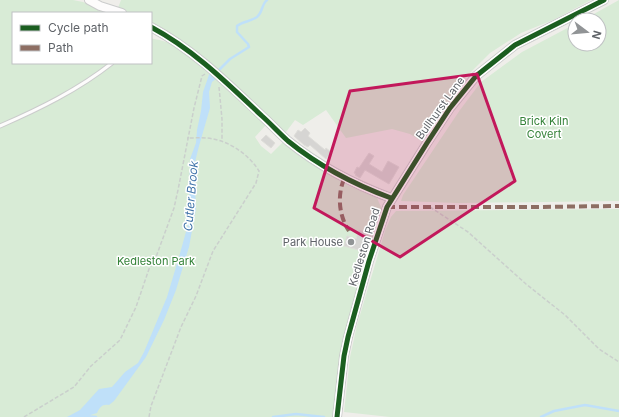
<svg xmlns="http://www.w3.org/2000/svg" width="619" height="417" viewBox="0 0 619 417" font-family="Inter,sans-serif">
<rect width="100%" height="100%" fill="#efeeea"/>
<!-- green -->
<path fill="#d8ebd6" d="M0,0h73l10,2 11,5 19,6h-100v50h138v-25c4,2 7,1 12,3 8,2 17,8 24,13 29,19 54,47 79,71l-11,12 6,9 10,8 12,-12 64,43 30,13 4,9 -14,48 -34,162h-333z
M121,0h470l-38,20 -32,13 -31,20 -27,27 -40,62 -13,-8 -18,-5 -46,9 -20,-28 -23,15 -8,-5 -9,12 -7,-4 -128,-104v-11h-23l-10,-5z
M619,0v201l-161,2 -57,-2 2,-6 57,-85 21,-28 41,-30 53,-28v20h24v-24h-16z
M619,209v208h-229l-46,-5 6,-55 7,-32 28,-94 6,-14 5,-6z"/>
<!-- water -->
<path fill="#bfe0f9" d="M210,72l7,6 -5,4 -3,10 1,16 -11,38 -5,20 2,43 -7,38 -13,43 -12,30 -18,37 -32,44 -5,4c-7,-1 -9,2 -12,8l-13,4h-17l13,-7 19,-21 13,-2 13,-15 13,-9 6,-11 23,-55 12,-40 10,-36 1,-12 -1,-13 1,-37 6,-16 1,-13 4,-19 2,-19z"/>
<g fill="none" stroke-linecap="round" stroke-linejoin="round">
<!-- stream -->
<path stroke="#bfe0f9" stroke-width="2.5" d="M217,72l13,-13 19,-12 -1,-3 -11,-12v-6c6,-5 13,-4 20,-9 6,-5 4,-12 10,-17
M86,416l10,1
M273,417l23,-3 28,3
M541,417l13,-6 31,-6 34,6"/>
</g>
<!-- building -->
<path fill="#d6d5d3" stroke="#deddd9" d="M305,128l5,5 -2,3 17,14 1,-2 5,4 -5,7 -16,-14 -2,2 -4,-2 -10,-9 4,-6 3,2z
M266,135l9,8 -4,5 -10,-8z
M369,153l5,3 -5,8 13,8 6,-11 11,6 -10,17 -24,-14 -5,8 -5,-3 1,-1 -2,-1 3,-6 2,1z
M359,230l12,4 -5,18 -22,-6 3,-10 9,3z"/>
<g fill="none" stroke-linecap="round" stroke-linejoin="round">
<!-- service casing -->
<g stroke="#cbcccc" stroke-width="5">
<path id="service" d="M0,126c39,-17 78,-36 112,-63"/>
</g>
<!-- tertiary casing -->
<g stroke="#cbcccc" stroke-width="10">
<path id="tertiary" d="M89,0l11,6 22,7
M151,27c43,23 76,56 111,89 9,8 17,17 26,25 32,26 65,43 103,57
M337,417l7,-61 4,-19 21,-76 18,-54 40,-64 23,-35 26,-32 39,-31 89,-45"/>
</g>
<!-- path -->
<path stroke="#cacfcc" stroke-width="1.5" stroke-dasharray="4 2" stroke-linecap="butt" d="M219,87l3,32v23
M430,207l38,25 58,52 39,31 34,34 20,13
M24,417l50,-30 17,-21 29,-26 16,-33 13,-38 7,-12 18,-49 4,-18 16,-82 8,-32 3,-2
M149,417l2,-11 30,-79 15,-31 17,-45 43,-68 3,-12c-9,-15 -28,-29 -46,-32 -8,-2 -17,-1 -26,-1"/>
<!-- service -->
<use href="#service" stroke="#fdfcfc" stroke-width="3"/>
<!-- tertiary -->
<use href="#tertiary" stroke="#fdfcfc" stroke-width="8"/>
<!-- quiet -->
<path stroke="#8d6e63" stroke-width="4" stroke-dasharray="8 4" stroke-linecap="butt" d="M344,179c-7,17 -5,37 5,52
M387,207h146l86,-1"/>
<!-- cycleway casing -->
<g stroke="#fff" stroke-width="8">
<path id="cycleway" d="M151,27c43,23 76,56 111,89 9,8 17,17 26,25 32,26 65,43 103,57
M337,417l7,-61 4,-19 21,-76 18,-54 40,-64 23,-35 26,-32 39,-31 89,-45"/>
</g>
<!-- cycleway -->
<use href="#cycleway" stroke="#1b5e20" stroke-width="5"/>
</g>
<!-- marked area -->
<path fill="#c2185b" fill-opacity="0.2" stroke="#c2185b" stroke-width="3" stroke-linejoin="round" d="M477,74l38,107 -115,76 -86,-49 36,-117z"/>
<!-- markers -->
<circle fill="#919496" stroke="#fff" stroke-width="1.5" cx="351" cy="242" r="4"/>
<g text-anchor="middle" stroke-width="3" stroke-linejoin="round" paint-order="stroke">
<!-- street labels -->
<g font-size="11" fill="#5f6368" stroke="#fff">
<text transform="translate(440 108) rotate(-54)" y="4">Bullhurst Lane</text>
<text transform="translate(364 247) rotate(-73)" y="4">Kedleston Road</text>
</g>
<!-- park labels -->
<g font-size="11" fill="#348238" stroke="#fff">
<text x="544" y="125">Brick Kiln<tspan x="544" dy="13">Covert</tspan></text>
<text x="156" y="265">Kedleston Park</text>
</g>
<!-- poi labels -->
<g font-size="11" fill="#5f6368" stroke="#fff" text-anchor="end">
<text x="343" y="246">Park House</text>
</g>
<!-- water labels -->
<g font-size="12" font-style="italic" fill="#4174aa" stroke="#fff">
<text transform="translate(191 196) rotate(-85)" y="4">Cutler Brook</text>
</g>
</g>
<!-- legend -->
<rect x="12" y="12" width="140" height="52" fill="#ffffff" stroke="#bfc1c3"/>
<rect x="20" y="25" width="20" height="6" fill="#1b5e20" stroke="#bfc1c3"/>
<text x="48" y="32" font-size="12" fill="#5f6368">Cycle path</text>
<rect x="20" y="45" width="20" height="6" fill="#8d6e63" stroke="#bfc1c3"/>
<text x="48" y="52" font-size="12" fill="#5f6368">Path</text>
<!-- north arrow -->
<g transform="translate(587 32) rotate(106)"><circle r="19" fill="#ffffff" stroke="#bfc1c3"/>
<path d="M0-3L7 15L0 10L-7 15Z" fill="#919496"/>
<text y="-6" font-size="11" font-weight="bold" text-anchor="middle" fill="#5f6368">N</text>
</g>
</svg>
